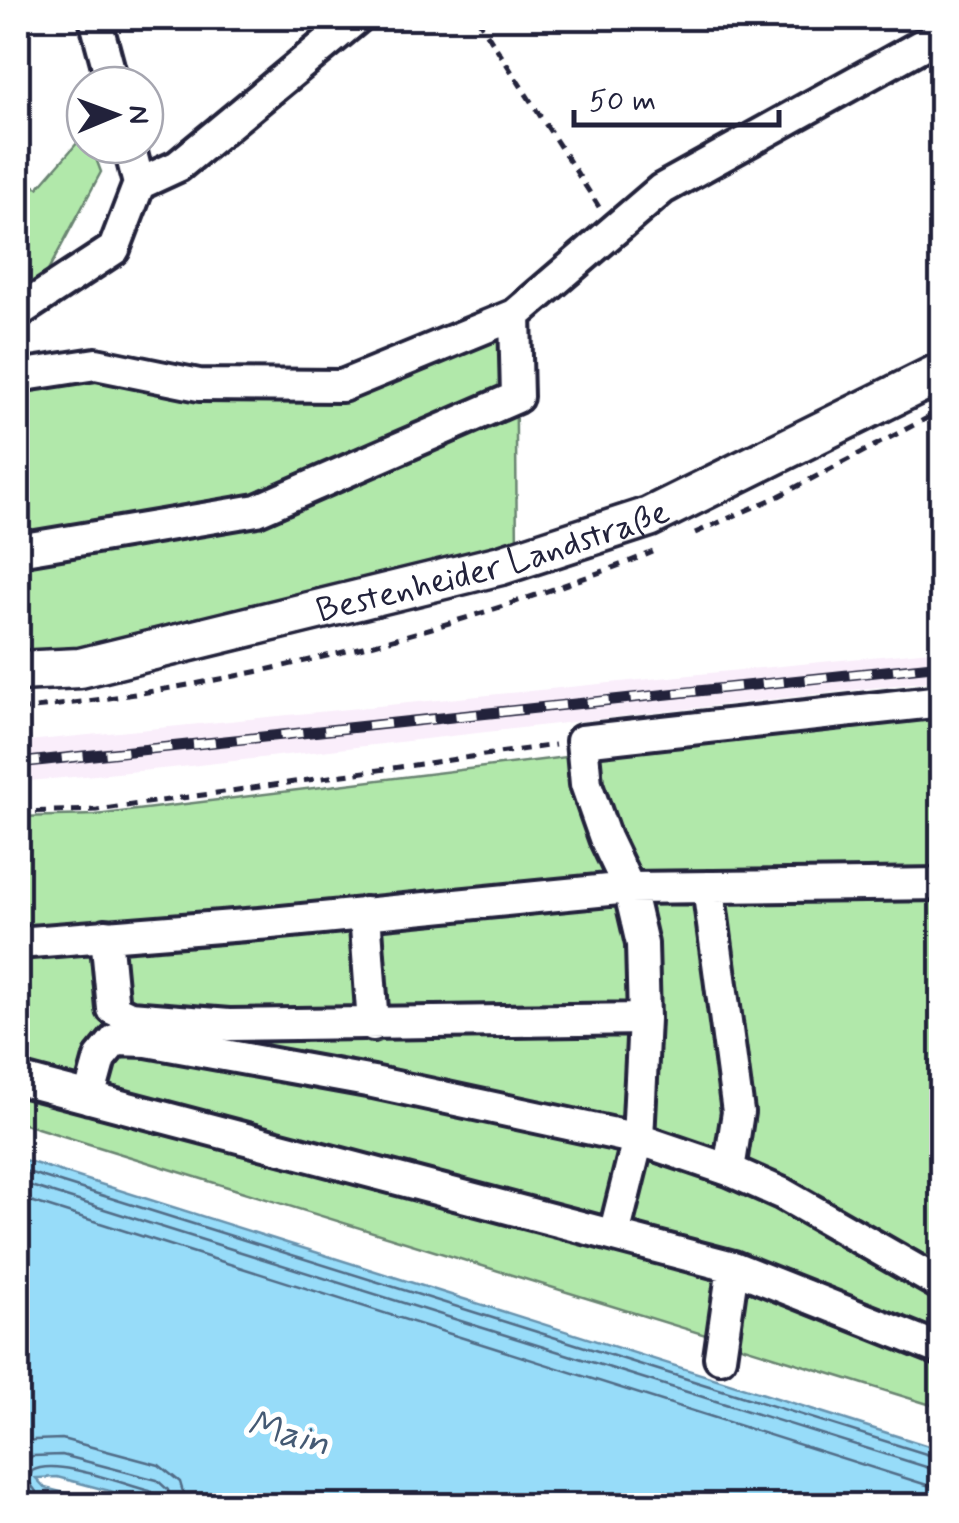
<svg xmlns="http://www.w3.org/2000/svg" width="959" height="1523" viewBox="0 0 959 1523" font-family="Mynerve,sans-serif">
<rect width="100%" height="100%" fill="#fff"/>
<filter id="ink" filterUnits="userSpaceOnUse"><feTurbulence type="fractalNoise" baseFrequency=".01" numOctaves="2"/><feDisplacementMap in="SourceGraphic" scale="20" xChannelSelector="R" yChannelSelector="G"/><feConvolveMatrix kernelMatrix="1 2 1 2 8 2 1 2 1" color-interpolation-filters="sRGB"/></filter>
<g filter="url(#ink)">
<!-- built -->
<path fill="#faeefb" d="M941,650v30l-769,88 -154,14v-40z"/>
<!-- green -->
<path fill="#b1e8aa" stroke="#6a8572" stroke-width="2.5" d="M85,134v11h6l10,27 -68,127 -15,12v-135l20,12z
M515,315l2,245 -499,111v-295l324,10z
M941,717v691l-923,-286v-305l78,-2 470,-58z"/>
<!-- water -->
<path fill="#97dcf9" stroke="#6892ad" stroke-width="2.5" d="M18,1158l923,292v55l-775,1 -109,-29 -21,1 9,10 67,17h-94z"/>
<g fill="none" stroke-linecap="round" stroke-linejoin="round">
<!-- shore -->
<path stroke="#516c87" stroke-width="2.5" d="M18,1169l924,290
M18,1182l924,290
M18,1197l909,288 15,2
M18,1447l16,-7 28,-1 97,26 21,17 7,24
M18,1471l14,-15 30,-1 95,25 11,10 4,16
M72,1506l-32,-9 -11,-15 3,-11c24,-14 90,13 118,20l7,5 2,10"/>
<!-- minor casing -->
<g stroke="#22223b" stroke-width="38">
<path id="minor" d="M95,18l18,67
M139,184l39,-18 179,-148
M18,312l96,-63 25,-65 -10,-39
M515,315l147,-126 280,-155
M18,376l78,-12 103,21 143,1 173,-71 2,82 -260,113 -239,40
M708,887l30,225 -9,58
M365,913l8,112
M106,935l7,74 17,8 99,8 415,-6
M18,943l253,-20 358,-35 313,-4
M18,1079l715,188 209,83
M89,1098l11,-40 15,-18 32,1 226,41 265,57 91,31 54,24 159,91
M614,1235l24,-96 6,-120 -2,-75 -13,-56 -24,-50 -19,-54 -4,-43 360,-40
M720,1357l13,-90"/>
</g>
<!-- major casing -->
<g stroke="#22223b" stroke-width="45">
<g id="major">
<path id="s1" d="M18,671l62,-3 421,-103 148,-48 293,-145"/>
</g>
</g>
<!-- path -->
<path stroke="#22223b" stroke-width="5" stroke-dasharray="10 8" stroke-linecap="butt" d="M477,18l122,189
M695,533l84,-37 152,-80
M18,710c182,-21 361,-59 535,-121 33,-12 67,-23 100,-37
M18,812l79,-2 458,-65"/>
<!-- minor -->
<use href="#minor" stroke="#fff" stroke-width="30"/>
<!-- major -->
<use href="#major" stroke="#fff" stroke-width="38"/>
<!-- rail casing -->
<g stroke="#22223b" stroke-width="11">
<path id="rail" d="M18,763l924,-98"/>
</g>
<!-- rail -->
<use href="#rail" stroke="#fff" stroke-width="8" stroke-dasharray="22" stroke-linecap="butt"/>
</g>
</g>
<g text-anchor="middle" stroke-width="10" stroke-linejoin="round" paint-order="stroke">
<!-- street labels -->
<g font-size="35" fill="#22223b" stroke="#fff">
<text dy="12" stroke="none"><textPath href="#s1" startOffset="488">Bestenheider Landstraße</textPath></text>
</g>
<!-- water labels -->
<g font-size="38" font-style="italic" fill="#455a74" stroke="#fff">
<text transform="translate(289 1432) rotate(15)" y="13">Main</text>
</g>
</g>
<!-- margin -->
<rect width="959" height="1523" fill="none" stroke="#fff" stroke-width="60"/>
<rect x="30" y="30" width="899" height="1463" fill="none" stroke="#22223b" stroke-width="4" filter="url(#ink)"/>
<!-- north arrow -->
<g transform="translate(115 115) rotate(89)"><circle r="48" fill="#ffffff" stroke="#a7a7b1" stroke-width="2.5"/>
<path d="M0-8L18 38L0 25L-18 38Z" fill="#22223b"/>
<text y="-15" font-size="28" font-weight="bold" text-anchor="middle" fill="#22223b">N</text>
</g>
<!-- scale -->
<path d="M574 110v15h205v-15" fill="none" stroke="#22223b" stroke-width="5"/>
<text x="589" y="110" font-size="30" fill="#22223b" stroke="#ffffff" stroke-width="8" paint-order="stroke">50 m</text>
</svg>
